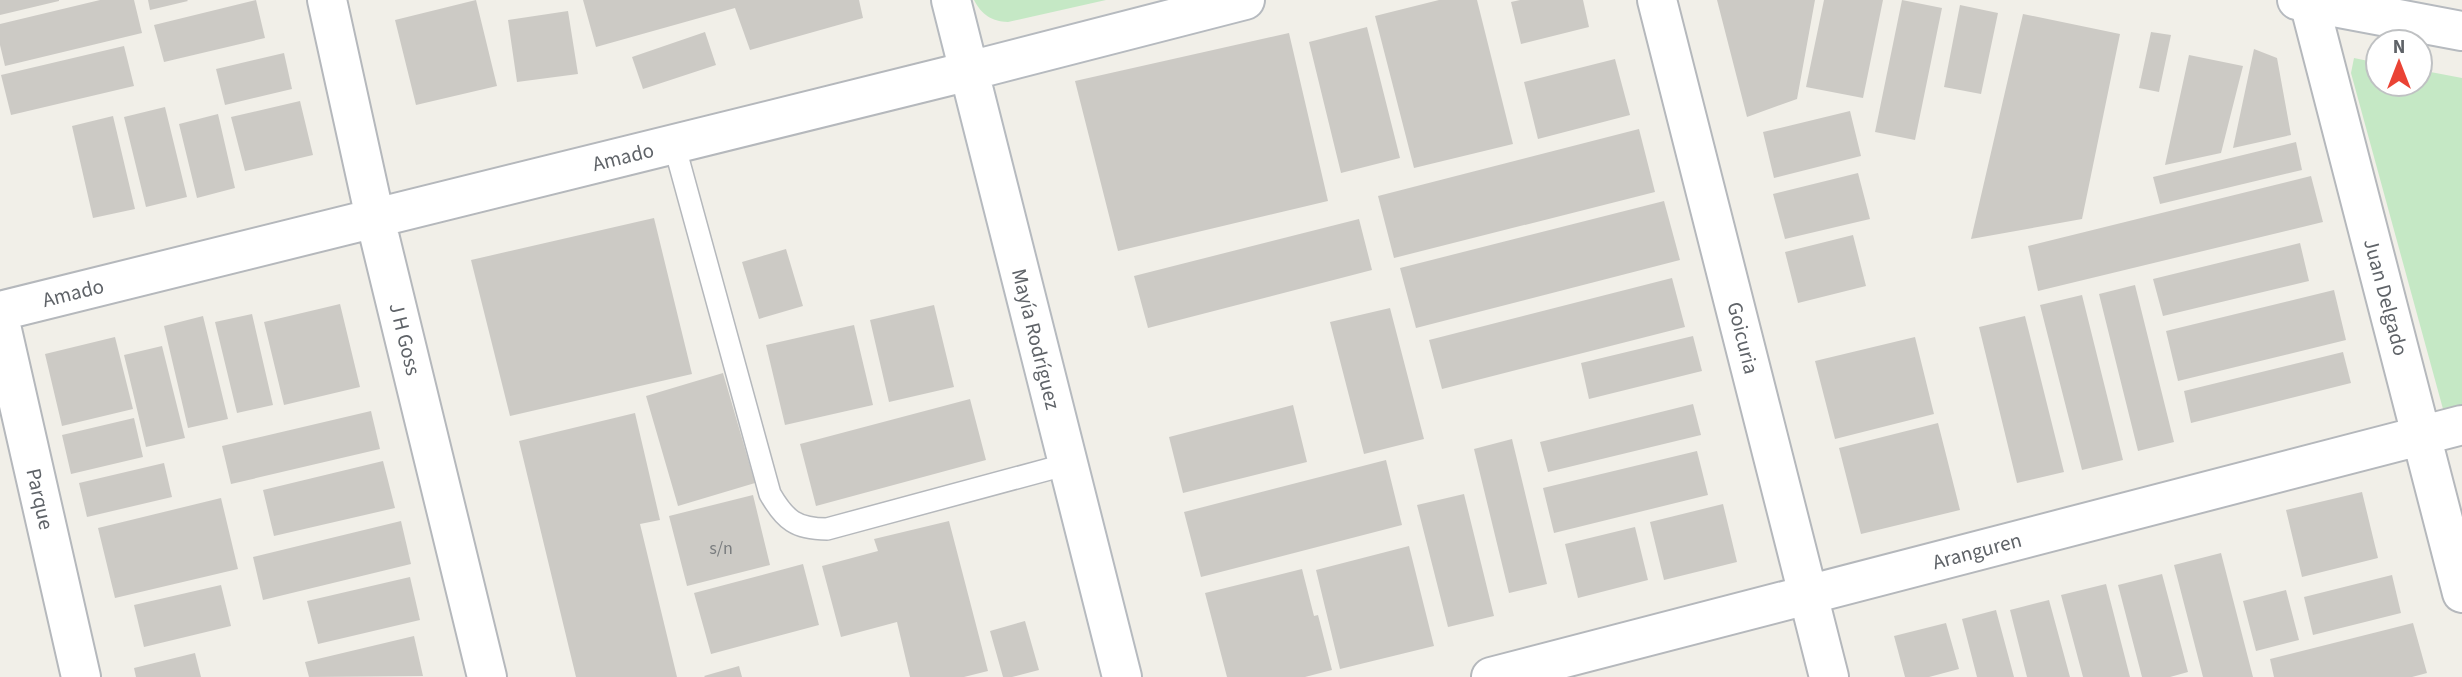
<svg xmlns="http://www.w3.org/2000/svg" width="2462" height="677" viewBox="0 0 2462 677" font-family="'Source Sans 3',sans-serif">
<rect width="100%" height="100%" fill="#f1efe8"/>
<!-- green -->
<path fill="#c5e8c5" d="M974,0h132l-98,22c-17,-1 -26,-7 -34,-22z
M2354,58l24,5v21h42v-14l42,8v333l-7,2 -12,-4 -92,-336z"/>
<!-- building -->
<path fill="#cccac5" d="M0,0h59v1l-59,14z
M100,0h34l8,33 -137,33 -5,-21v-21z
M148,0h39l1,1 -38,9z
M256,0l9,38 -101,24 -10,-37z
M476,0l21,86 -81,19 -21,-85z
M583,0h276l4,18 -113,32 -15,-42 -139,39z
M1439,0h38l36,144 -99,24 -39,-152z
M1520,0h63l6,27 -68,17 -10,-42z
M1717,0h98l-18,99 -50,18z
M1824,0h59l-20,98 -57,-11z
M1902,0l40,8 -27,132 -40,-8z
M1960,5l38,8 -17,81 -37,-7z
M568,11l10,63 -61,8 -9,-62z
M2023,14l97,20 -38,185 -111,20z
M1367,27l33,131 -59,15 -32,-131z
M705,32l11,33 -73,24 -11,-32z
M2151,32l20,3 -12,57 -20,-4z
M1289,33l39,168 -210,50 -43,-170z
M124,46l10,40 -123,29 -10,-40z
M2254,49l23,9 14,77 -58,13z
M284,53l8,36 -67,16 -9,-36z
M2189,55l54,11 -22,87 -56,12z
M1615,59l15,56 -92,24 -14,-57z
M300,101l13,54 -68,16 -14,-54z
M165,107l22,90 -41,10 -22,-90z
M1850,111l11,45 -87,22 -11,-46z
M218,114l17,74 -38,10 -18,-74z
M113,116l22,93 -42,9 -21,-92z
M1639,129l16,63 -261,66 -16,-62z
M2296,142l6,28 -142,34 -7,-27z
M1858,173l12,46 -85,20 -12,-45z
M2311,176l12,46 -285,69 -10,-45z
M1664,201l16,59 -264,68 -16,-60z
M654,218l38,156 -182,42 -39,-156z
M1359,219l13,51 -224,58 -14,-52z
M1853,235l13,51 -68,17 -13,-51z
M2300,243l9,38 -146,35 -10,-37z
M786,249l17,57 -44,13 -17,-57z
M1672,278l13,49 -243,62 -13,-49z
M2135,285l39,157 -36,9 -39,-157z
M2334,290l12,50 -168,41 -12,-50z
M2082,295l41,165 -41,10 -42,-165z
M340,304l20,83 -76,18 -20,-83z
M934,305l20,82 -65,15 -19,-82z
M1390,308l34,131 -60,15 -34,-132z
M252,314l21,91 -36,8 -22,-91z
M203,316l25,103 -40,9 -24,-102z
M2025,316l39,156 -47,11 -38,-156z
M854,325l19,80 -88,20 -19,-80z
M1693,336l9,35 -113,28 -8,-36z
M115,337l18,72 -71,17 -17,-72z
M1915,337l19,77 -99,25 -20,-78z
M162,346l23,92 -39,9 -22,-92z
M2343,352l8,31 -160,40 -7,-32z
M723,373l32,110 -77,23 -32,-110z
M970,399l16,61 -170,46 -16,-62z
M1693,404l8,31 -153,37 -8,-30z
M1293,405l14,57 -124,31 -14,-56z
M371,411l9,38 -149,35 -9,-38z
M635,413l25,107 -20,4 37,153h-101l-57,-236z
M134,418l9,39 -72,17 -9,-39z
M1938,423l22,87 -99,24 -22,-86z
M1512,439l35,145 -38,9 -35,-144z
M1697,451l11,44 -154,38 -11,-45z
M1386,460l16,65 -201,52 -17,-65z
M383,461l12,47 -121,28 -11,-46z
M164,463l8,34 -85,20 -8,-34z
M2362,492l16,66 -76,19 -16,-67z
M1464,494l30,122 -46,11 -31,-122z
M753,495l17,70 -83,21 -18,-70z
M221,498l17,71 -123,29 -17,-70z
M1723,504l14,58 -73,18 -14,-58z
M401,521l10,43 -148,36 -10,-43z
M949,521l39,150 -24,6h-54l-13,-55 -56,15 -19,-71 56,-15 -4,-12z
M1635,527l13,53 -70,18 -13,-54z
M1409,546l25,100 -94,23 -24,-99z
M2221,553l32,124h-50l-29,-112z
M803,564l16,61 -108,29 -17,-61z
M1302,569l12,47 4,-1 14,55 -27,7h-78l-22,-84z
M2162,574l26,98 -18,5h-28l-24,-92z
M2392,575l9,38 -88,22 -9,-38z
M410,577l10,43 -102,24 -11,-43z
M2106,584l24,93h-47l-22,-82z
M221,585l10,41 -87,21 -10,-42z
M2286,590l13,50 -43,11 -13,-50z
M2049,600l21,77h-43l-17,-67z
M1996,610l18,67h-37l-15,-58z
M1025,621l14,49 -27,7h-9l-13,-46z
M1946,623l13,46 -30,8h-24l-11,-41z
M2413,623l14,50 -15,4h-138l-4,-18z
M414,636l9,40 -114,1 -4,-15z
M195,653l6,24h-65l-2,-9z
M739,666l3,11h-37l-1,-1z"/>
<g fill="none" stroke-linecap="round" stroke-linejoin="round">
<!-- lane casing -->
<g stroke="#b5b8bc" stroke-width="24">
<path id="lane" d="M674,144l96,350c15,26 26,35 57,35l241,-65"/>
</g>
<!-- street casing -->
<g stroke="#b5b8bc" stroke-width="42">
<path id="street" d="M327,0l48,218 112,459
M1657,0l172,677
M2309,2l153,591
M0,311l969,-240
M0,321l81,356
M1491,677l971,-252"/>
</g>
<!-- secondary casing -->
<g stroke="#b6babf" stroke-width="42">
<path id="secondary" d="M951,0l171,677
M2297,0l165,31
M969,71l276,-71"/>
</g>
<!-- lane -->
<use href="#lane" stroke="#fff" stroke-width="21"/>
<!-- street -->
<use href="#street" stroke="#fff" stroke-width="38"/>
<!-- secondary -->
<use href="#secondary" stroke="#fff" stroke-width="38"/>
</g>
<g text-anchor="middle" stroke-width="7" stroke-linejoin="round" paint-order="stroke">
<!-- number labels -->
<g font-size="18" fill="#7a7d7f">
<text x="721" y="554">s/n</text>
</g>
<!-- street labels -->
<g font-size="21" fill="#5f6368" stroke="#fff">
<text transform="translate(623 157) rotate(-14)" y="7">Amado</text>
<text transform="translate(73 293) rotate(-14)" y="7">Amado</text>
<text transform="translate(2386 297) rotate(75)" y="7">Juan Delgado</text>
<text transform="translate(1743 338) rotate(76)" y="7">Goicuria</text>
<text transform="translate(405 339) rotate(76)" y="7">J H Goss</text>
<text transform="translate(1036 339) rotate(76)" y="7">Mayía Rodríguez</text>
<text transform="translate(40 499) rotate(77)" y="7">Parque</text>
<text transform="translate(1977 551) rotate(-15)" y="7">Aranguren</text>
</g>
</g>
<!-- north arrow -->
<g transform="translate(2399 63)"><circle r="33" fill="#ffffff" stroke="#bfc1c3" stroke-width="2"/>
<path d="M0-5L12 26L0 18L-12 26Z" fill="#ea4335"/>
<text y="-10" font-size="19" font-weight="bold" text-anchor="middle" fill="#5f6368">N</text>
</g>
</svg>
